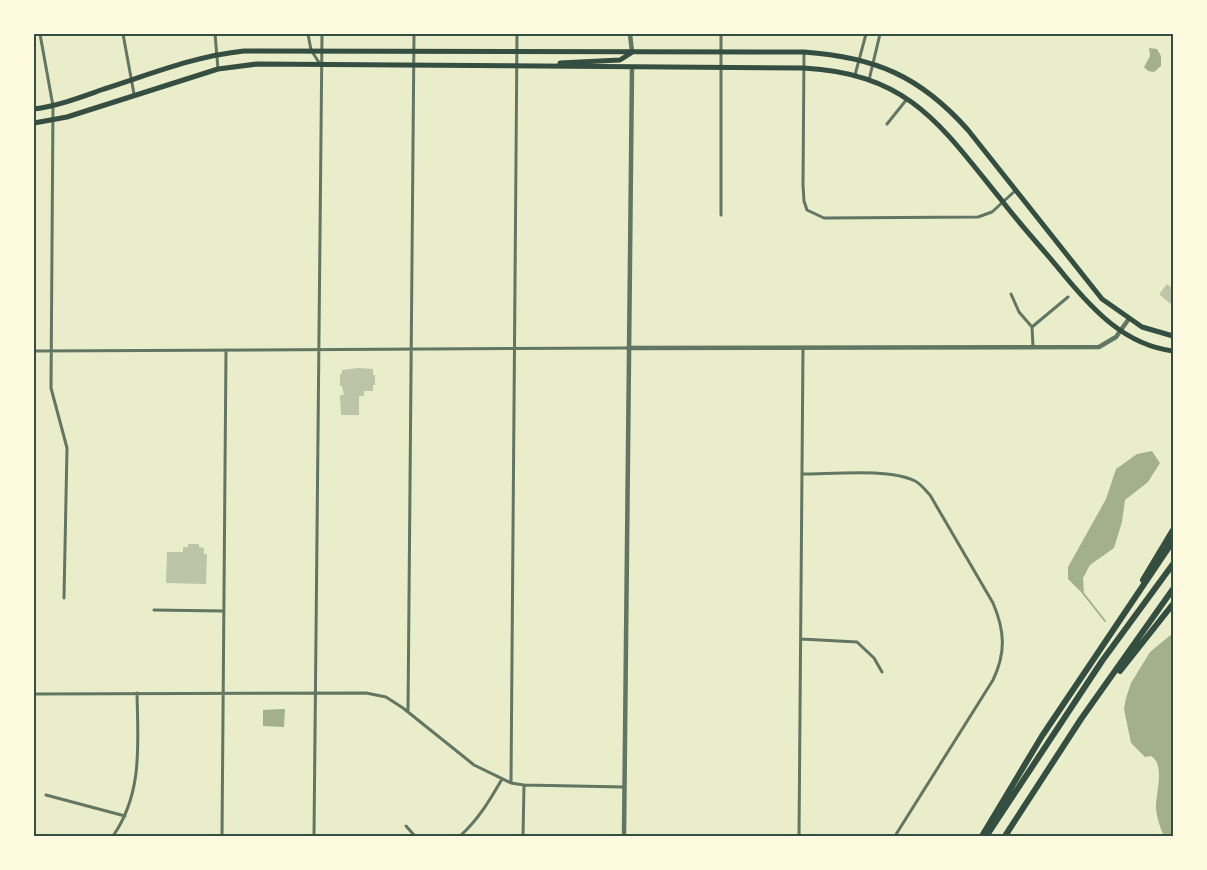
<svg xmlns="http://www.w3.org/2000/svg" width="1207" height="870" viewBox="0 0 1207 870" font-family="'Playfair Display',serif">
<rect width="100%" height="100%" fill="#e9edc9"/>
<!-- water -->
<path fill="#a3b18a" d="M1149,48l8,1 4,7v10l-7,6 -6,-1 -4,-4 6,-11z
M1152,451l8,12 -12,19 -23,18 -3,22 -8,26 -24,17 -7,13 1,17 -16,-16v-12l38,-68 10,-30 21,-15z
M1173,633v203h-9c-4,-8 -7,-18 -8,-27 -1,-14 10,-44 -5,-53l-6,1 -14,-14 -7,-34 2,-11 5,-15 19,-31z
M282,709h3l-1,18 -21,-1v-16z"/>
<g fill="none" stroke-linecap="round" stroke-linejoin="round">
<!-- stream -->
<path stroke="#a3b18a" stroke-width="2" d="M1083,593l22,28"/>
</g>
<!-- building -->
<path fill="#bcc5a7" d="M1167,284l6,5v17l-13,-11v-2z
M358,368l15,1v6h2v10h-2v6h-9v5h-5v19h-18l-1,-20h4l-2,-9h-2v-12h2v-4z
M188,544h11v3l5,1v6h3l-1,30 -40,-1 1,-31h16v-5h5z"/>
<g fill="none" stroke-linecap="round" stroke-linejoin="round">
<!-- minor -->
<path stroke="#617663" stroke-width="3" d="M40,34l13,72 -2,282 16,60 -3,150
M123,34l11,60
M215,34l3,35
M308,34l3,16 9,14
M721,34v181
M804,53l-1,132 1,16 3,9 17,8 154,-1 14,-5 24,-22
M855,75l11,-41
M869,80l11,-46
M887,124l20,-25
M1011,294l8,18 13,15 1,19
M1032,327l36,-30
M34,351l594,-3
M802,474c31,0 87,-6 113,7 6,3 10,9 15,14l63,108c12,28 13,50 0,77l-98,156
M154,610l69,1
M801,639l56,3 17,16 8,14
M34,694l332,-1 20,4 17,11 71,57 37,18 13,2 100,2
M408,712l6,-678
M511,783l6,-749
M46,795l79,21
M406,826l9,10
M113,836c30,-43 25,-92 24,-143
M222,836l4,-486
M314,836l8,-802
M460,836c18,-16 30,-36 42,-57
M523,836l1,-51
M799,836l4,-488"/>
<!-- tertiary -->
<path stroke="#617663" stroke-width="4.5" d="M630,34l2,18
M628,348l471,-1 17,-10 12,-17
M624,836l8,-769"/>
<!-- secondary -->
<path stroke="#344e41" stroke-width="5" d="M560,63l60,-3 11,-7
M34,109c24,-3 47,-12 70,-20 47,-15 91,-33 140,-38l560,1c71,5 116,24 164,78l134,169 40,28 31,9
M34,123l33,-6 151,-48 39,-5 547,4c107,6 137,58 199,134 19,25 41,48 61,73 29,35 61,70 109,76"/>
<!-- motorway -->
<path stroke="#344e41" stroke-width="6" d="M1143,580l30,-50
M1120,671l53,-67
M987,835l115,-174 71,-97
M982,836l60,-100 131,-195
M1005,836l76,-117 92,-130"/>
</g>
<!-- border -->
<rect width="1207" height="870" fill="none" stroke="#fefae0" stroke-width="70"/>
<rect x="35" y="35" width="1137" height="800" fill="none" stroke="#344e41" stroke-width="2"/>
</svg>
